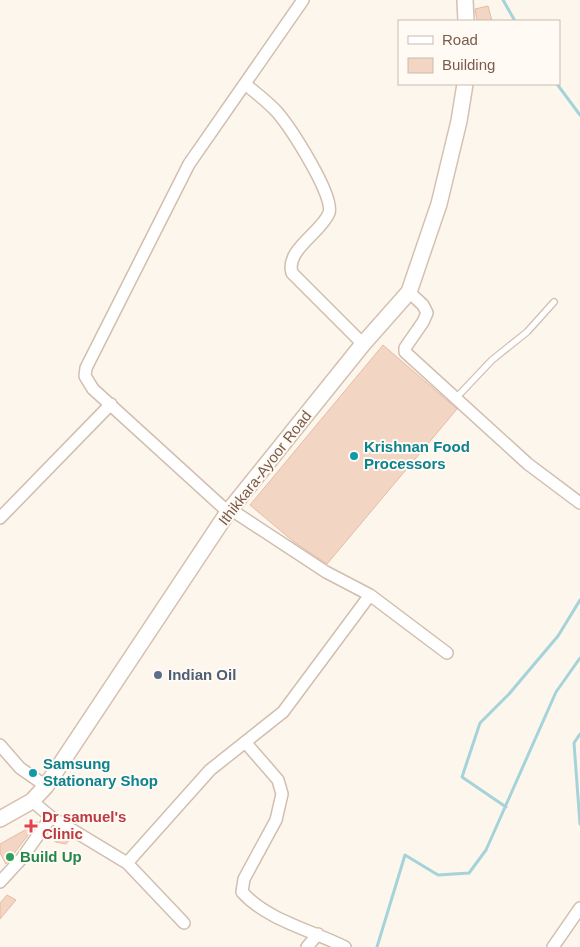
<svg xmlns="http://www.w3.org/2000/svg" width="580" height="947" viewBox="0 0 580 947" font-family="Helvetica,sans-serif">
<rect width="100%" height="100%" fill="#fdf6ec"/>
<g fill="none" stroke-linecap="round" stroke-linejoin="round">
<!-- stream -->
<path stroke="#a5d3da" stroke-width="3" d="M503,0l12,21
M557,84l23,31
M580,734l-6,9 6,81
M506,807l-44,-30 18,-54 29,-29 49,-58 22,-36
M377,947l28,-92 33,20 31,-2 17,-23 70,-158 24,-34"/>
</g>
<!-- building -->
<path fill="#f3d5c3" stroke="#e6bba3" d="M488,6l4,15h-15l-2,-12z
M383,345l74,64 -130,155 -33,-22 -44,-37z
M29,819l3,4 6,-1 -32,42 -6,-11v-9l25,-14z
M55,828l15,11 -4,5 -10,-2 -7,-5z
M7,895l9,5 -16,19v-16z"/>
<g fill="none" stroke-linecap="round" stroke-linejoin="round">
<!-- lane casing -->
<g stroke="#d1beb0" stroke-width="8">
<path id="lane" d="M456,398l36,-38 35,-28 27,-30"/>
</g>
<!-- street casing -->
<g stroke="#d1beb0" stroke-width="14">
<path id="street" d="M245,84c11,9 23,18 32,28 13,15 58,84 52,101 -8,20 -44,37 -37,60l71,71
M409,292l14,13 4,8 -4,9 -18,26v4l123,112 52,39
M230,509l96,63 44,23 77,58
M228,512l-135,-123 -8,-13 1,-8 103,-204 114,-164
M0,518l111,-114
M245,742l33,38 4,14 -6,26 -32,59 -2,13c25,28 69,38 103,55
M0,745l20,23 26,18
M51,817l76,46 57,60
M127,863l83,-93 73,-58 87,-117
M0,882l22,-24 29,-41 -19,-16
M307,947l11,-13
M553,947l27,-39"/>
</g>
<!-- secondary casing -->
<g stroke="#d6c0b0" stroke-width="18">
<path id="secondary" d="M465,0l1,21
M0,819l32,-18 14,-15 182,-274 135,-168 46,-52 30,-88 20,-83 6,-37"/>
</g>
<!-- lane -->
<use href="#lane" stroke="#fff" stroke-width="5.5"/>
<!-- street -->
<use href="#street" stroke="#fff" stroke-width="11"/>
<!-- secondary -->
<use href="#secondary" stroke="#fff" stroke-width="15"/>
</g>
<!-- markers -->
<g fill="#0f9aa8" stroke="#fffaf3" stroke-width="2">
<circle cx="354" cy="456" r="5"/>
<circle cx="33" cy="773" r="5"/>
</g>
<circle fill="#5c6f8a" stroke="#fffaf3" stroke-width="2" cx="158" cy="675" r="5"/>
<path fill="#e0444e" stroke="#fffaf3" stroke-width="2" d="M28.5 818.5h5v5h5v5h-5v5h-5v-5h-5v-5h5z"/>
<circle fill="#2e9e5b" stroke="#fffaf3" stroke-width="2" cx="10" cy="857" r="5"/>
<g text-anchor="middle" stroke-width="4" stroke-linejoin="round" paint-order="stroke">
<!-- culture labels -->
<g font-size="15" font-weight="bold" fill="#0d838f" stroke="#fffaf3" text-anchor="start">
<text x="364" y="452">Krishnan Food<tspan x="364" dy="17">Processors</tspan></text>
<text x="43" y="769">Samsung<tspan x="43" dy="17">Stationary Shop</tspan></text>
</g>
<!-- street labels -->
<g font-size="15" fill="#7a5c4d" stroke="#fffaf3">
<text transform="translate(265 468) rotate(-52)" y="5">Ithikkara-Ayoor Road</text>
</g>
<!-- service labels -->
<g font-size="15" font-weight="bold" fill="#4e5e75" stroke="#fffaf3" text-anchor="start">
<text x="168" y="680">Indian Oil</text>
</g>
<!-- health labels -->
<g font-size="15" font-weight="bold" fill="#be3a42" stroke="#fffaf3" text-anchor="start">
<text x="42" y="822">Dr samuel's<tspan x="42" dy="17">Clinic</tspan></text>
</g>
<!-- leisure labels -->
<g font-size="15" font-weight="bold" fill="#27864d" stroke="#fffaf3" text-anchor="start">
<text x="20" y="862">Build Up</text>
</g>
</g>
<!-- legend -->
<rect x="398" y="20" width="162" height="65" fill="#fffaf3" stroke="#cabbb1"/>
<rect x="408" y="36" width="25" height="8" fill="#ffffff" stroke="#cabbb1"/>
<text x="442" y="45" font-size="15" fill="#7a5c4d">Road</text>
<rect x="408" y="58" width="25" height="15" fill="#f3d5c3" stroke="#cabbb1"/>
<text x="442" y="70" font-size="15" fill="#7a5c4d">Building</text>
</svg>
